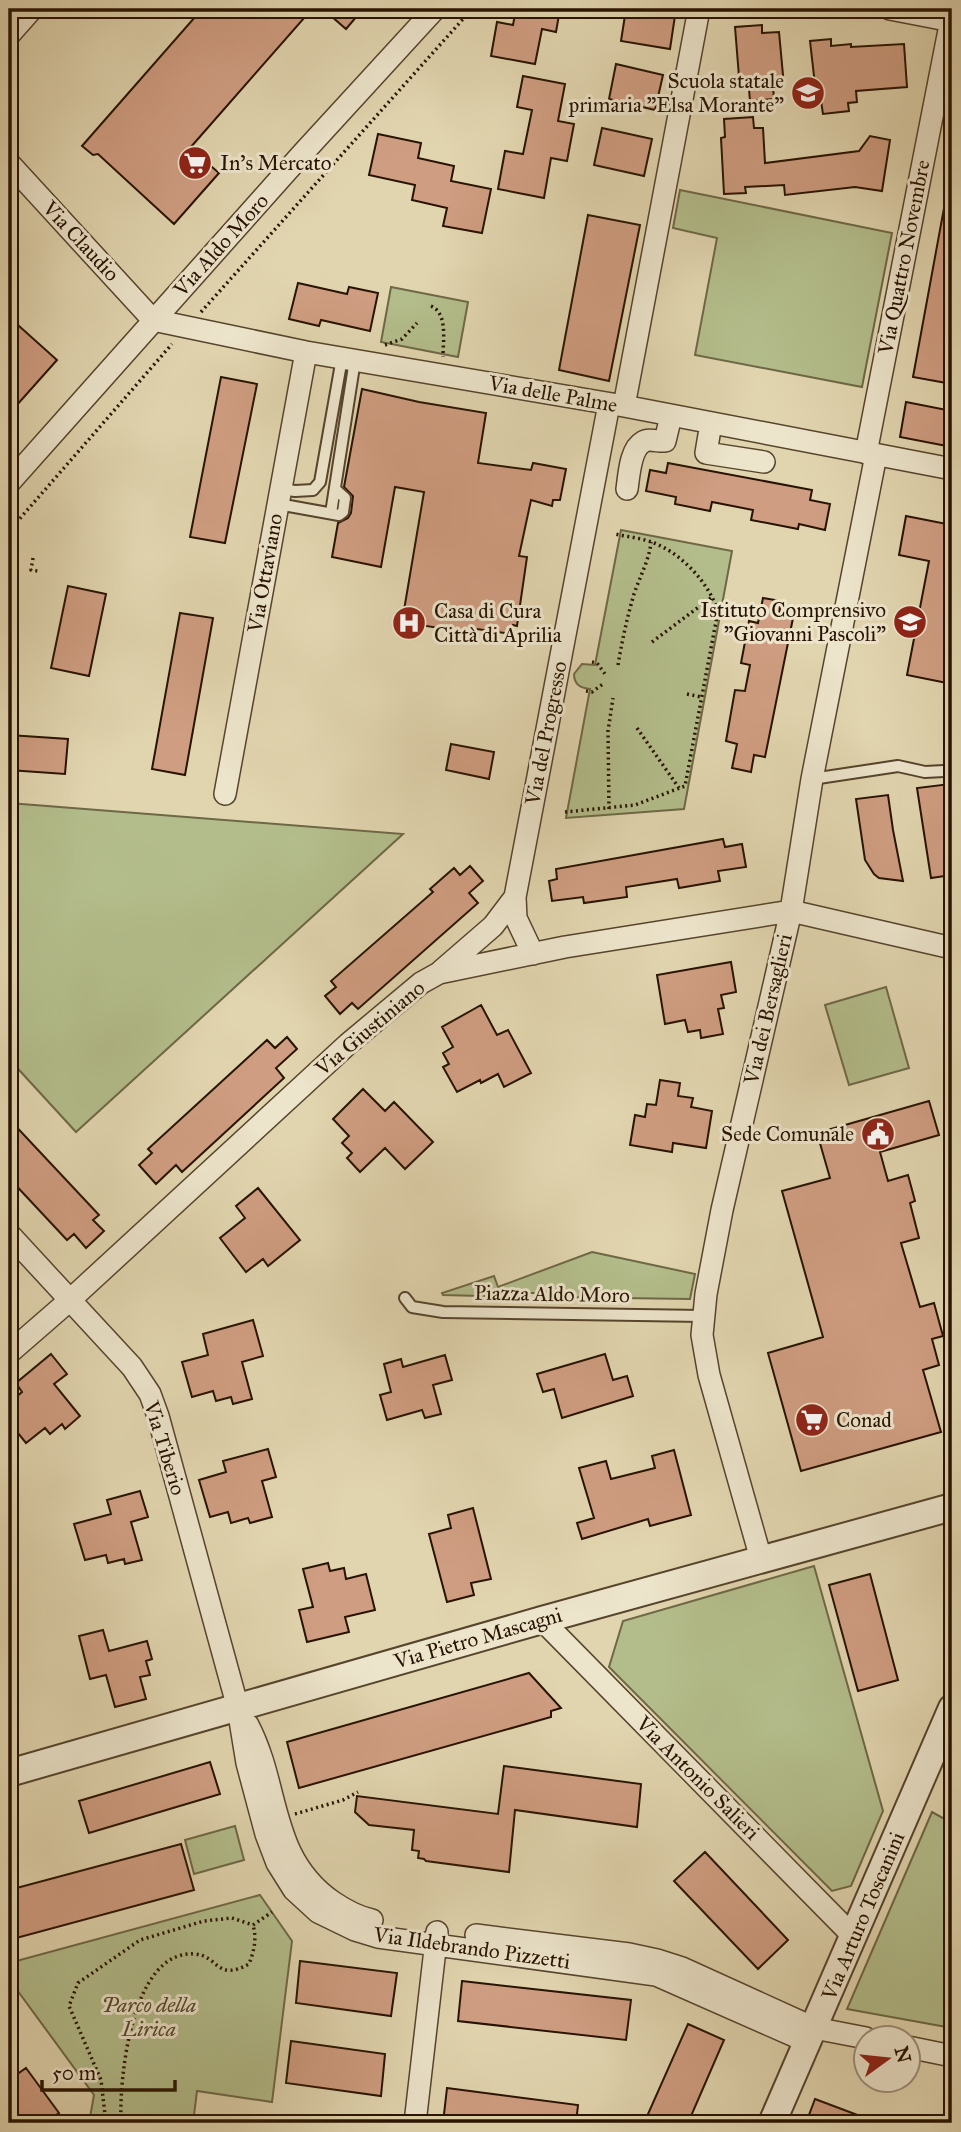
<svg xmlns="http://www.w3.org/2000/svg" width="961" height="2132" viewBox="0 0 961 2132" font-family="'IM FELL Great Primer',serif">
<rect width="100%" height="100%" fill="#e1d5af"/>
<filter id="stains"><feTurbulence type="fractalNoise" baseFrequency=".00286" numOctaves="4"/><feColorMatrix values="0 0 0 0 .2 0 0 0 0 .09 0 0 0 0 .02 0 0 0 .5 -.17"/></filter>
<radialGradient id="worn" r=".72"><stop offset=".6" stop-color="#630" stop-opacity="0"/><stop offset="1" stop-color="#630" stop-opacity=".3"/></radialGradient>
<!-- green -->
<path fill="#b3bd8b" stroke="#6e6846" stroke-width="2" d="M680,190l212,43 -30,154 -167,-32 22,-117 -44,-10z
M391,287l77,15 -10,55 -77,-15z
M621,530l111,21 -48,258 -118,9 24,-129c-9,-1 -16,-4 -16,-15l8,-10 13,1z
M9,803l394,31 -327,298 -67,-73z
M886,987l23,81 -60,17 -24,-80z
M592,1252l103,22 -5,25 -140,-2 -1,-4h-23l-1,4 -82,-2 -1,-2 52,-17 4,11z
M814,1566l69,245 -32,75 -19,5 -223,-224 14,-46z
M932,1812l20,11v205l-105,-19z
M235,1826l9,34 -50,14 -9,-34z
M260,1895l32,46 -20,161 -75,-11 -4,32h-104l5,-28 -85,-116v-16z"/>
<!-- building -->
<path fill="#cf9d81" stroke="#281301" stroke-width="2" d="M202,9h110l-122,139 29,25 -45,51 -76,-70 -5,1 -11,-9z
M323,9h40l-17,20z
M516,9h44l-4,23 -14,-3 -7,35 -44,-8 6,-34 16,3z
M626,9h50l-6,40 -49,-8z
M762,25v8l17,-1 5,54h-11l1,13 -24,2 -1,-12h-9l-5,-62z
M831,39v7l20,-2v3l53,-3 3,43 -51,4 1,11 -9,1 1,8 -26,3 -2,-13 -4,1 -7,-61z
M616,64l47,11 -8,35 -46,-11z
M523,76l42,8 -7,37 16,3 -7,37 -16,-3 -7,40 -46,-9 7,-38 18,3 9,-44 -15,-3z
M753,117l1,11h9l2,35 94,-12 11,-15 20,4 -8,51 -27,-4 -70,8 -1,-10 -39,2 1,6 -22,1 -3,-56 4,-1 -1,-18z
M602,128l50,11 -8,37 -50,-11z
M378,134l43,9 -3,15 36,8 -3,15 40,8 -9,44 -39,-7 4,-18 -35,-8 3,-15 -46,-10z
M944,208l8,1v175l-39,-7z
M588,215l52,10 -31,156 -50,-11z
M298,283l49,11 2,-7 29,6 -8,38 -49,-11 -2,6 -30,-7z
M9,317l48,43 -41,46 -7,-7z
M221,377l36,7 -32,159 -35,-6z
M362,389l57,13 67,11 -8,50 53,7 2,-7 33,6 -6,31h-7l-1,6 -21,-6 -12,56 8,1 -10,69 -4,-1 -1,9 -35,-5 -2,5 -73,-12 22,-130 -29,-5 -14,80 -49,-10 6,-34 10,-5 3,-5 2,-17 -9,-9z
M906,402l46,9v36l-52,-10z
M668,463l144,27 -2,10 20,4 -5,26 -26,-6 -1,5 -47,-9 2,-10 -41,-8 -2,9 -35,-7 1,-7 -30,-6 4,-21 16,3z
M906,516l46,9v159l-45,-9 22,-114 -30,-6z
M68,586l38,8 -17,82 -38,-8z
M763,598l18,3 -2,15 14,2 -28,139 -11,-2 -3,17 -19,-4 5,-24 -11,-3 9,-51 10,1 5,-26 -9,-2 8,-42 9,2z
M180,613l33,5 -28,157 -33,-6z
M9,735l59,4 -3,35 -56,-4z
M451,744l43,8 -5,27 -43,-9z
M950,784l2,17v74l-21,3 -14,-90z
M888,795l5,35 10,51 -24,-3 -5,-4 -9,-14 -9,-61z
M723,839l2,8 17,-3 4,23 -28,4 2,10 -41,7 -2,-9 -51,8 1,10 -43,6 -1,-6 -31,4 -3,-20 8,-2 -1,-10z
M470,866l13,15 -14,12 9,10 -120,106 -6,-6 -12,11 -15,-18 11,-9 -5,-6 102,-89 -3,-3 24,-21 6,7z
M731,962l5,30 -15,3 3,13 -6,1 5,25 -22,4 -1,-8 -12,2 -3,-12 -20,4 -8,-49z
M481,1005l16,30 11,-5 23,43 -27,14 -6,-13 -17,9 -1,-3 -23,12 -14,-25 6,-3 -6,-11 10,-6 -11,-20z
M287,1037l10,12 -21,19 8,10 -102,94 -6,-7 -20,19 -17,-19 13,-12 -4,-4 119,-109 8,8z
M660,1080l20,3 -2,13 15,2 -2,9 21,4 -6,37 -33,-5 -1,9 -42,-7 5,-30 10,2 2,-13 9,1z
M363,1089l22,22 9,-9 39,40 -28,27 -20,-21 -25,24 -13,-14 5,-5 -10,-10 7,-7 -16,-17z
M929,1101l10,34 -59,17 8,29 20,-6 7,26 -5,2 9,35 -18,5 19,64 14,-4 9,33 -11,3 7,26 -16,5 18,62 -140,39 -33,-118 55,-16 -41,-146 48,-13 -13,-45z
M9,1119l90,96 -6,5 11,11 -18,17 -12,-14 -7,6 -58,-62z
M258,1188l42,52 -32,26 -5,-7 -17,13 -26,-34 25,-20 -9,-12z
M253,1320l10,36 -21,6 10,37 -19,5 -2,-7 -15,4 -3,-10 -21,6 -10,-35 26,-7 -5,-21z
M51,1354l16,20 -13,10 26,32 -15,13 -3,-5 -12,10 -5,-6 -19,15 -17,-21v-19l13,-11 -6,-9z
M605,1354l8,26 14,-4 6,20 -71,22 -8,-29 -11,3 -6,-18z
M445,1355l7,25 -19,5 8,29 -16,4 -3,-8 -35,10 -7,-25 11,-3 -7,-28 17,-5 2,8z
M268,1449l8,28 -14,4 10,36 -22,6 -2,-5 -17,5 -3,-11 -18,5 -11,-37 27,-8 -3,-11z
M674,1450l17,65 -41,11 -2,-7 -66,20 -5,-16 17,-5 -15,-50 27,-7 5,18 44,-11 -3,-12z
M140,1491l8,26 -17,5 11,38 -17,4 -1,-5 -16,4 -2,-8 -21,5 -11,-36 37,-10 -4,-14z
M473,1508l18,71 -20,4 3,12 -27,7 -18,-68 22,-6 -3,-13z
M328,1563l2,8 14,-3 2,11 20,-5 9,36 -30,7 4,15 -42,10 -8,-32 14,-3 -10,-38z
M870,1574l28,106 -40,11 -29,-106z
M103,1630l6,21 38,-10 5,18 -6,2 4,14 -10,2 6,22 -31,8 -9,-32 -16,4 -11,-43z
M529,1673l32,35 -10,3v6l-252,71 -12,-46z
M210,1762l10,32 -131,39 -10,-32z
M504,1766l137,18 -4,43 -122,-17 -6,62 -83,-11 -2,-2 -6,-1 1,-7 -7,-1 2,-20 -45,-5 -14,-13 2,-16 141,18z
M181,1844l13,46 -185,50v-50z
M705,1852l83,88 -30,29 -84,-88z
M300,1961l97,12 -6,43 -95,-13z
M462,1981l169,19 -5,40 -168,-19z
M688,2024l36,16 -36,83h-44z
M291,2041l94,13 -4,42 -95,-13z
M26,2068l33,45 -15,10h-35v-43z
M447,2088l131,17 -2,18h-133z
M815,2099l61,23v1h-70z"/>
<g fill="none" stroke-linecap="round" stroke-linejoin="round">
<!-- service casing -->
<g stroke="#56442c" stroke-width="14">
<path id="service" d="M281,489l14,2 18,-1 7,-8 22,-124
M278,504l61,11 4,-3 2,-14 -10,-9
M331,513l24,-153
M812,779l86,-13 27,6 19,-1
M405,1298l7,9 31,5 260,4"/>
</g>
<!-- minor casing -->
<g stroke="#56442c" stroke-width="24">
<path id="minor" d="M890,9l62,12
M9,35l23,-26
M9,163l144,157 153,32 318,54 328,63
M624,406l75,-397
M711,423l-5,30 58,9
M866,453l85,-433
M9,483l294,-330 132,-144
M627,489c2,-13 3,-40 16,-47 6,-4 16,0 22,-1l6,-25
M225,794l81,-442
M515,897l1,21 17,36
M441,971l52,-45 22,-29 94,-493
M9,1234l123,133 18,27 8,22 80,292 9,55 19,71 11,29 17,27 24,22 37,18 23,7 278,38 152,67
M9,1353l61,-53 278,-256 73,-61 18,-10 126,-26 226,-36 161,37
M761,1559l-52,-184 -7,-40 4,-41 16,-84 69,-299 21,-132 64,-324
M542,1620l312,317
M248,1725c33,63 20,132 85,177 12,8 24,15 39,18
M476,1935l153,19 28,6 25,8 132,60 52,10
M908,2047l44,9
M415,2123l22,-191"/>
</g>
<!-- tertiary casing -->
<g stroke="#56442c" stroke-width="30">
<path id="tertiary" d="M9,1773l533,-153 410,-113
M772,2123l180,-415"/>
</g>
<!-- path -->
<path stroke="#281301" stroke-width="3.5" stroke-dasharray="2 3.5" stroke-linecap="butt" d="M431,306c17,7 12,35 12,51
M201,312l271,-303
M385,345l17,-6 15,-16
M9,531l163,-187
M33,558l-2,12 7,1
M652,642l60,-45
M592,662l5,1 8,11
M618,665c4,-24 9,-47 16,-71 6,-18 15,-33 17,-52
M586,691l6,1 11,-8
M687,694l14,3
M637,728l42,60
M609,809l-1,-78 5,-33
M565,812l70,-7 50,-19 33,-175c-10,-29 -36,-57 -64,-68 -12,-5 -26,-6 -39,-9
M295,1814l48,-14 15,-8
M253,1925l19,-13
M106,2123l-5,-43 -32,-74 9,-23 62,-43 64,-19 28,-3 21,7
M121,2123c-2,-43 10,-174 74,-169 24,2 21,28 54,10 5,-13 8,-25 4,-39"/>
<!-- service -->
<use href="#service" stroke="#ece4cb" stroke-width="10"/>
<!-- minor -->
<use href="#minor" stroke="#ece4cb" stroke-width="21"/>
<!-- tertiary -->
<use href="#tertiary" stroke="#ece4cb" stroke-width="26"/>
</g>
<!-- icons -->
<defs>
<g id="school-disc" transform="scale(1.75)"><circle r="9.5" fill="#8f2418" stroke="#ece4cb"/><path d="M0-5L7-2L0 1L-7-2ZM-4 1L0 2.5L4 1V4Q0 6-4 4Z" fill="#fff"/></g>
<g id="supermarket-disc" transform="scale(1.75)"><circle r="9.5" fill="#8f2418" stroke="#ece4cb"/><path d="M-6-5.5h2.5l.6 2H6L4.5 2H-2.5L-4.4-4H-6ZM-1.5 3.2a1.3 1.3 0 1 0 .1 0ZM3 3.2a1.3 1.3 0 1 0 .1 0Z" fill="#fff"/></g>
<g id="hospital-disc" transform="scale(1.75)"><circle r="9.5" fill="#8f2418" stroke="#ece4cb"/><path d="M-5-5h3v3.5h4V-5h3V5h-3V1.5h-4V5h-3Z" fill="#fff"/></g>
<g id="civic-disc" transform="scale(1.75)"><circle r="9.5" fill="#8f2418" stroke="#ece4cb"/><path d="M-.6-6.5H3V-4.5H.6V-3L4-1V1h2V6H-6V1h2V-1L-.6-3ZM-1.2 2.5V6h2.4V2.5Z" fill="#fff"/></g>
</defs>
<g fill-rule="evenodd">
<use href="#school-disc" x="808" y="93"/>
<use href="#supermarket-disc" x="195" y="163"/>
<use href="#school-disc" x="910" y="622"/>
<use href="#hospital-disc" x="409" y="623"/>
<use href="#civic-disc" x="878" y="1134"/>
<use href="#supermarket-disc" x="812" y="1420"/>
</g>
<g text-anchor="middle" stroke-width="6" stroke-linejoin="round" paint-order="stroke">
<!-- poi labels -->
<g font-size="21" fill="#281301" stroke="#ece4cb" text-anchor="end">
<text x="784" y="88">Scuola statale<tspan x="784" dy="24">primaria "Elsa Morante"</tspan></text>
<text x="220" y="170" text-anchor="start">In's Mercato</text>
<text x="886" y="617">Istituto Comprensivo<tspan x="886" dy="24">"Giovanni Pascoli"</tspan></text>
<text x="434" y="618" text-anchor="start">Casa di Cura<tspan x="434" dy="24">Città di Aprilia</tspan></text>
<text x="854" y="1141">Sede Comunale</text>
<text x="836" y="1427" text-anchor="start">Conad</text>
</g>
<!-- street labels -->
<g font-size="21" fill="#281301" stroke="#ece4cb">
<text transform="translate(81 241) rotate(47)" y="7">Via Claudio</text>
<text transform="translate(221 245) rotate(-48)" y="7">Via Aldo Moro</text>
<text transform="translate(904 257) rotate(-79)" y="7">Via Quattro Novembre</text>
<text transform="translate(553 394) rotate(10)" y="7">Via delle Palme</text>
<text transform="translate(265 573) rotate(-80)" y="7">Via Ottaviano</text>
<text transform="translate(546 733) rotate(-79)" y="7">Via del Progresso</text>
<text transform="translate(768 1009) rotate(-77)" y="7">Via dei Bersaglieri</text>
<text transform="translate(370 1028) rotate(-40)" y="7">Via Giustiniano</text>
<text transform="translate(552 1294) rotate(1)" y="7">Piazza Aldo Moro</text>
<text transform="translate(165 1448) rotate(73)" y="7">Via Tiberio</text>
<text transform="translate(478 1638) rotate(-16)" y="7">Via Pietro Mascagni</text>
<text transform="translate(698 1778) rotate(45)" y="7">Via Antonio Salieri</text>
<text transform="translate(863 1916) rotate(-67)" y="7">Via Arturo Toscanini</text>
<text transform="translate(472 1948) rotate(8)" y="7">Via Ildebrando Pizzetti</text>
</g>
<!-- park labels -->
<g font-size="21" font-style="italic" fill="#52462a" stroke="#ece4cb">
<text x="149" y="2012">Parco della<tspan x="149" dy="24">Lirica</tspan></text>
</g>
</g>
<!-- margin -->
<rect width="961" height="2132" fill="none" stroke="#e1d5af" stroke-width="35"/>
<rect x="10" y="10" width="940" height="2111" fill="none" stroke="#281301" stroke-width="3.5"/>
<rect x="18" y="18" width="926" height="2097" fill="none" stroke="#281301" stroke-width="2"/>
<!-- north arrow -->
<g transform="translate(887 2059) rotate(75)"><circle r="33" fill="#ece4cb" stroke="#9e907a" stroke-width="2"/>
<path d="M0-5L12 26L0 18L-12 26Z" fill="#8f2418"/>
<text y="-10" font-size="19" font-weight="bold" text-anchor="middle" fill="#281301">N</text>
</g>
<!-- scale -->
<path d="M42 2080v10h133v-10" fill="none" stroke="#281301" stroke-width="3.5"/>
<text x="52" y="2080" font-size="21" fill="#281301" stroke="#ece4cb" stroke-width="5" paint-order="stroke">50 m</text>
<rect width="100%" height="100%" filter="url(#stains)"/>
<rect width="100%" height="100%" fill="url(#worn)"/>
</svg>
